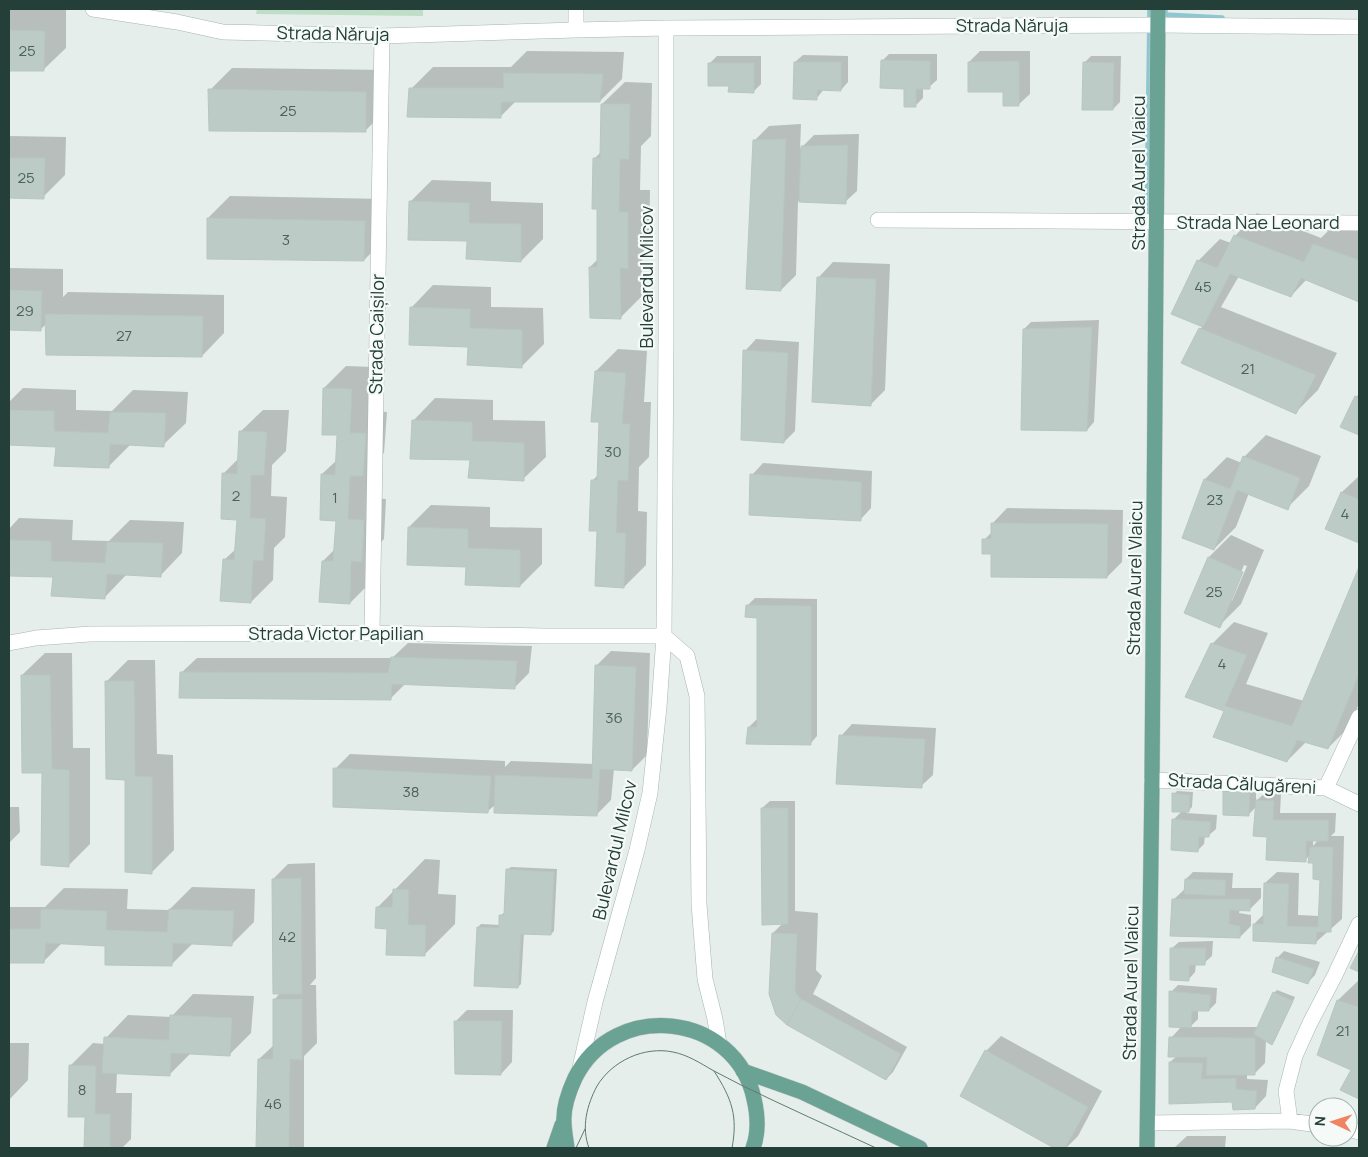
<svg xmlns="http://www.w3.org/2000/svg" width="1368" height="1157" viewBox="0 0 1368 1157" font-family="Manrope,sans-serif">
<rect width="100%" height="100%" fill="#e5eeea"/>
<!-- green -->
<path fill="#bedec7" d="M257,9h166v7l-167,-2z"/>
<!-- shadow -->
<path fill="#0003" fill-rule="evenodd" d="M9,9h57v39l-23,22 -34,-1z
M527,51l97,1 -2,27 -22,22h-84l-16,16 -89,-28 22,-22h78z
M980,51h50v43l-12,11 -13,-15 -36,-28z
M889,54h48v26l-8,7h-6v11l-8,8 -10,-19 -23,-26z
M803,55l45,1v26l-7,8 -17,-1 -7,9 -22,-36z
M717,56h44v28l-7,7 -24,-6 -20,-22z
M1091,56h30l-1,46 -7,7 -29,-46z
M232,68l156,2 -1,39 -22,22 -155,-41z
M625,82l27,1 -1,53 -10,10 -1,44h10l-1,55 -7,8v43l-22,22 -30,-51 8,-8 1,-51 -5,-49 8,-8v-47z
M801,124l-1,25 14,-14 45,-1 -2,57 -12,11 -47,-1 -2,74 -15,15 -27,-149 15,-15z
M9,136l57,1 -1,38 -22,22h-34z
M432,180l59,2v19l52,2v36l-22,22 -53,-21 -58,-38z
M230,196l156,3v39l-22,22 -156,-42z
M1257,213l64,25 15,-15 23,8v70l-52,-22 -16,17 -52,-20 -18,31 116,46 -19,37 -22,22 -96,-83 3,-3 -5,-65 22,-22 11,4 4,-7z
M833,262l57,2 -5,126 -15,15 -52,-127z
M9,268l54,1v28l5,-5 156,3v38l-22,23 -156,-32 -5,5h-32z
M433,285l58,2v20l52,1 1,36 -22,22 -53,-20 -58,-38z
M1099,320l-5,102 -7,8 -63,-101 7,-7z
M756,339l43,3 -4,89 -11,11 -39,-91z
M618,349l29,2 -3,51h7l-2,55 -10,10 -1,44 9,1 -1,53 -22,22 -26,-57 -6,-49 6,-6 2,-54 -4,-50z
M346,366l27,1 -2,44 16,1 -3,41 -13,13 -1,32 16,1 -2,40 -11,11 -1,31 -22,22 -27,-42 12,-12 2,-29 -15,-46 15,-14 1,-26 -14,-46z
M23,388l53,2v20l36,1 21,-21 55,2 -2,31 -23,22h-33l-22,22 -50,-21 -49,-2v-42z
M1359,394v40l-17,-7 14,-30z
M435,398l58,2v20l52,1 1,36 -23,22 -52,-20 -58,-38z
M263,410h26l-3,41 -14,14 -1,31 16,1 -2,40 -11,11 -1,32 -22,22 -27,-42 13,-12 2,-29 -16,-1 1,-45 15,-15 1,-26z
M1266,435l55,21 -12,30 -22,22 -38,-15 -13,34 -22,22 -31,-12 22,-58 22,-22 15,6 2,-6z
M763,463l109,8 -1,37 -11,12 -108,-45z
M1359,476v66l-33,-14 16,-36z
M431,505l59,2v20l52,1v36l-22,22 -53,-20 -58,-39z
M1007,508l116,2 -1,52 -15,15 -115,-24 -8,-13 8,-8v-8z
M19,518l54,2 -1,20 37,1 21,-21 54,2 -2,31 -22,23 -33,-2 -22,23 -51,-21 -45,-2v-45z
M1231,535l33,15 -23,54 -22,22 -10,-69zM1244,565l3,1 -15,35h-3z
M1359,570v133l-9,23 -22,22 -21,-7 -20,20 -61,-51 -39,-13 25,-53 22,-22 34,11 -22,51 58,17z
M755,598l62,1v137l-7,8 -61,-17 7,-7h3l-1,-104 -11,-10z
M408,643l124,3 -3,27 -15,15 -109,-4 -14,14 -210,-25 16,-15h195z
M611,651l39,2 -3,102 -15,15 -18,-1 -3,31 -15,15 -100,-11 -8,7 -153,-42 15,-15 155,7v6l6,-6 83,3 2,-98z
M45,653h27l1,95h17v96l-22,22 -25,-94 -21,-97z
M128,660h27l2,94 16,1 1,95 -22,22 -26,-93 -20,-97z
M852,724l84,4 -3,47 -12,11 -80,-50z
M1256,782v19l9,-8 16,1 -1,19h56l-1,19 -4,4h13l-2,83 -26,23 -62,-18 10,-10 1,-31 12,-11 22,1 -1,42 22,1 1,-37 -11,-24 -5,5 -36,-24 -12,-30 -8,8h-25zM1313,840h5l-5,6z
M1177,791l16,1 -1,15 -6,6 31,2 -1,14 -8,7h-3l-1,8 -7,7 -24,-31 9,-9 -8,-17z
M770,801h25v110l23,2 -2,57 6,6 -9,18 94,53 -14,25 -7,7 -99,-55 -14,-91 10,-10 -21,-115z
M9,807h10l1,25 -11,11z
M425,859l15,1 -2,34 18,1 -1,29 -31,31 -35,-27 -12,-20z
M315,863l1,115 -6,7h6l1,58 -13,13v92h-47l2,-89 16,-15 -1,-44 6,-7 -7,-114 15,-15z
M511,867l46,2 -3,62 -3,3 -27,-2 -3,52 -3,3 -40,-60 3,-3 19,1v-9l5,-4 2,-42z
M1193,872l40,1 -1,15h29v10l-11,11h-10l-1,4 12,2v11l-11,11 -67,-37 13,-12v-9z
M192,887l63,2 -1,33 -22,22 -39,-1 -22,22 -65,-20 -44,-2 -19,19 -34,-1v-54h36l19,-19 64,1 -1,20 42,1z
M1213,941l-1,15 -8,7 -8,1 -1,8 -7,8 -17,-31 8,-7z
M1284,951l36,11 -5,13 -7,7 -31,-24z
M1359,980v118l-17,-9 10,-20 -14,-69z
M1178,985l39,3 -1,15 -7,7h-11v9l-8,8h68l16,-34 3,-3 18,7 -20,43 -3,4 -6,-4 -1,23 -11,11h-7v5l21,1 -2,16 -11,12 -22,-7 -63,-39 7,-6 -6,-18 11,-12 -11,-34z
M193,994l61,2 -3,37 -22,22 -38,-2 -22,22 -52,-3 -1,21h16l-1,46 -9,9h-37l1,-32 -15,-51 22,-22 12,1 1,-6 22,-23 43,2z
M467,1010h46l-1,52 -11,12 -45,-53z
M1001,1036l101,55 -24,45 -12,12h-9l-96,-52 25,-45z
M9,1043h20l-1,37 -19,20z
M1187,1136h39l-1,12h-51z"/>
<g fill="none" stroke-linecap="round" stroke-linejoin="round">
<!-- stream -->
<path stroke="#8ec7d1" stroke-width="5.5" d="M1165,10v5l57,3
M1147,221l3,-212"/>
</g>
<!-- building -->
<path fill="#bdcbc6" stroke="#b7c7c0" d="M9,30l36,1 -1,40h-35z
M881,60l49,1v28h-14v18h-12v-18l-24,-1z
M1019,61v45h-16v-14h-35v-30z
M794,62h47v29l-24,-1v10l-24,-1z
M1083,62l31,1 -1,47h-31z
M708,63h46v30l-26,-1 1,-6h-21z
M503,73l100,1 -3,28h-99v16l-94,-1 2,-29h95z
M208,89l158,3v40l-157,-1z
M601,104h29l-1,55h-9l-1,53h9v57l-8,-1 1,51 -31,-1 -1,-51h8v-58h-5l1,-51h7z
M786,139l-5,152 -35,-2 7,-149z
M848,145l-2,59 -47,-2 2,-56z
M9,158h36l-1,41 -35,-1z
M409,201l60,2v20l52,1v38l-55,-3 1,-18 -59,-1z
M207,218l158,3 -1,40 -157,-2z
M1234,235l70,27 9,-18 46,16v42l-58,-24 -10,19 -61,-23 -27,53 -32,-13 26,-54 20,8z
M817,277l59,2 -5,127 -59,-4z
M9,290l33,1 -1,40 -32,-1z
M410,307l60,2v19l52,2v38l-55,-3 1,-18 -59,-2z
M45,314l158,2 -1,41 -156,-2z
M1092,327l-5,104 -66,-1 2,-101z
M1199,328l117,47 -20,39 -115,-51z
M743,350l45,3 -4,90 -43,-3z
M595,371l31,2 -4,51h8l-2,57 -10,-1 -2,53h10l-2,55 -29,-2 2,-55h-8l2,-51h6l2,-58h-8z
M323,388l29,1 -2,44h16l-3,43h-13l-2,43 16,1 -2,42 -11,-1 -1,43 -31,-2 3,-41h11l3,-40 -16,-1 1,-46 14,1 2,-40h-15z
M1355,396l4,2v37l-19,-8z
M9,410l45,1v20l54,2 2,-21 56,1 -2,34 -54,-3 -1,24 -55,-2 2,-19 -47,-2z
M412,420l60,2v19l52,2v38l-56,-3 2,-18 -60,-1z
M239,431l28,1 -3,43h-13l-1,43 16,1 -3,42 -10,-1 -2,43 -31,-2 3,-42 11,1 3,-40 -16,-1 1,-46 15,1z
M1243,456l57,22 -12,32 -51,-20 -23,60 -32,-12 22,-59 26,10z
M750,474l111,8v39l-112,-6z
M1341,492l18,7v44l-34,-14z
M991,523l117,1 -1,54 -116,-1v-23h-9v-15h9z
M408,527l60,2v19l52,2v37l-55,-2 1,-18 -59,-2z
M9,540l42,1v20l54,2 2,-21 56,1 -2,34 -54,-3 -2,25 -54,-3 2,-19 -44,-1z
M1208,557l35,15 -23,56 -36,-15z
M1359,567v107l-31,75 -31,-9 -10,22 -74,-25 11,-26 -39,-14 26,-54 36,12 -22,51 67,20z
M746,605l65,1v139l-65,-1 2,-17h9v-109l-12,-1z
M391,657l126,4 -2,28 -123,-5 -1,16 -212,-2 1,-26 208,1z
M595,665l41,2 -4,104 -32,-2 -3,47 -103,-3 1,-38 97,4z
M21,675h29l2,94 17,1v97l-28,-2 1,-92h-20z
M105,681h29l1,95 17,1v97l-27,-2v-92l-19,-1z
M839,735l86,4 -3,49 -86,-4z
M333,768l158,8 -3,37 -155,-6z
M1223,789h27l-1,27 -26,-1z
M1172,793l18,2 -1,17h-17z
M1256,800l18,1 -1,19h56l-1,21h-22v21l-40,-2 1,-23 -14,-1z
M761,808h27v116l-26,1z
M1172,819l39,3 -2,15h-10l-1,15 -27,-2z
M1310,847h23l-2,85h-14l-1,12 -63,-3v-17h10l1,-41 25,1 -2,42 31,1 2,-47 -7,-1v-16h-5z
M506,869l48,3 -3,63 -30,-1 -3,54 -44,-2 3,-59 22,1v-13h5z
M301,878l1,116h-29l-1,-115z
M1185,879l41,1 -1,16 -41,-2z
M393,889l16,1 -1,35h18l-1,31 -39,-1 1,-26 -12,-1 1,-21h16z
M1172,899h78v12l-20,-1 -1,14 11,2v12l-70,-2z
M41,909l66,2 -1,19 61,2 2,-23 65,2 -2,35 -59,-3 -1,23 -67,-1v-19l-59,-3 -2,20h-35v-34h31z
M772,933l25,1 -2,58 6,7 -14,26 -11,-10 -7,-21z
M1170,948h36l-1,17h-16v16l-19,-1z
M1359,951v21l-9,-4z
M1276,957l38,12 -6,15 -36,-12z
M1169,991l42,4 -2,16h-17l-1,17 -22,-1z
M1273,992l20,9 -21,44 -18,-11z
M273,999h29v61l-12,-1 -1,89h-33l2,-89h15z
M801,999l100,55 -15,26 -99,-55z
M1337,1000l22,7v92l-19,-9 11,-20 -34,-15z
M170,1015l62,3 -2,38 -59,-3 -1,23 -68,-3 2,-36 65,3z
M454,1021h48l-1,54 -46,-1z
M1169,1037l86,1v37h-49l1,-18h-39z
M985,1050l103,57 -23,41h-11l-94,-52z
M1169,1062l34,1 -2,16 35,-1v11l21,2 -2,18 -22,1 -1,-8 -63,2z
M69,1065l27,1 -1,48h15v34h-26l1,-31h-17z"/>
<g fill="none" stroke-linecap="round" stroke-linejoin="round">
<!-- minor casing -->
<g stroke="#a7b6b1" stroke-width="16">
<path id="minor" d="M93,9l84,13 46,10 159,4 194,-6
M576,9v21l90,-2v308l-2,300 -5,71 -9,86 -13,57 -42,152 -15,66
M666,28l492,-3 201,2
M878,220l481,3
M372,633l10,-597
M664,636l23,20 10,40 2,208 6,75 10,40 4,25
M9,643l27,-5 54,-4 282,-1 172,3h120
M1152,780l174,8 33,16
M1326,788l33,-71
M1290,1121l-4,-30 9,-35 15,-33 25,-48 24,-51
M1148,1123l142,-2 28,4
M1348,1129l11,3"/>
</g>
<!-- major casing -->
<g stroke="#c2c9c7" stroke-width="16">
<path id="major" d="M743,1071l59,21 118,56
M554,1148l8,-23
M567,1148c-1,-8 -3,-18 -3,-26 -1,-15 5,-31 11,-44 39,-79 161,-66 179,21 4,17 5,33 -1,49
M1147,1148l5,-368 6,-771"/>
</g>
<!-- minor -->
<use href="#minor" stroke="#fff" stroke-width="15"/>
<!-- major -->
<use href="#major" stroke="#6aa293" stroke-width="15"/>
<!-- tram -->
<path stroke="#5f7b73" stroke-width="1" d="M714,1071c18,28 24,45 18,77
M576,1148l9,-19
M589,1148c-8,-21 -2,-43 8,-62 15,-25 47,-40 76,-34 15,3 27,11 41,19 9,5 18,9 27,14 45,22 90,42 135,63"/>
</g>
<g text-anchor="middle" stroke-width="4.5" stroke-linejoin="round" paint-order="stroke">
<!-- number labels -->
<g font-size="15" fill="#4a625c">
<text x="27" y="56">25</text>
<text x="288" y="116">25</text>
<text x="26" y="183">25</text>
<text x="286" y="245">3</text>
<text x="1203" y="292">45</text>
<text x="25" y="316">29</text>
<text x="124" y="341">27</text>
<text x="1248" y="374">21</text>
<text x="613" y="457">30</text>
<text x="236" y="501">2</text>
<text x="335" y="503">1</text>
<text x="1215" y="505">23</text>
<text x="1345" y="519">4</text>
<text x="1214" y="597">25</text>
<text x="1222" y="669">4</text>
<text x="614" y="723">36</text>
<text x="411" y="797">38</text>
<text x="287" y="942">42</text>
<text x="1343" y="1036">21</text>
<text x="82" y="1095">8</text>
<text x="273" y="1109">46</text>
</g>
<!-- street labels -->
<g font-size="18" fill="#243f38" stroke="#f5faf8">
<text x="1012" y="32">Strada Năruja</text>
<text transform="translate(333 34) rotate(1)" y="6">Strada Năruja</text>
<text transform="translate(1139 173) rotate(-90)" y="6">Strada Aurel Vlaicu</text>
<text x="1258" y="229">Strada Nae Leonard</text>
<text transform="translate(647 277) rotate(-90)" y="6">Bulevardul Milcov</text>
<text transform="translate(377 334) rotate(-89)" y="6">Strada Caișilor</text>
<text transform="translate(1135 578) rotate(-89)" y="6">Strada Aurel Vlaicu</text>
<text x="336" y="640">Strada Victor Papilian</text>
<text transform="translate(1242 784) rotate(3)" y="6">Strada Călugăreni</text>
<text transform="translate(615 850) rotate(-77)" y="6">Bulevardul Milcov</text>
<text transform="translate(1131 983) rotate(-89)" y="6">Strada Aurel Vlaicu</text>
</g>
</g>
<!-- border -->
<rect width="1368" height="1157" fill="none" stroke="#243f38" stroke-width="20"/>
<!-- north arrow -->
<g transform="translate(1333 1122) rotate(274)"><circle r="24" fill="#f5faf8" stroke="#a1afab"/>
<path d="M0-4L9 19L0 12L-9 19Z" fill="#ef8362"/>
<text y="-8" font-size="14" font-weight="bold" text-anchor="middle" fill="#243f38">N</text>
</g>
</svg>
